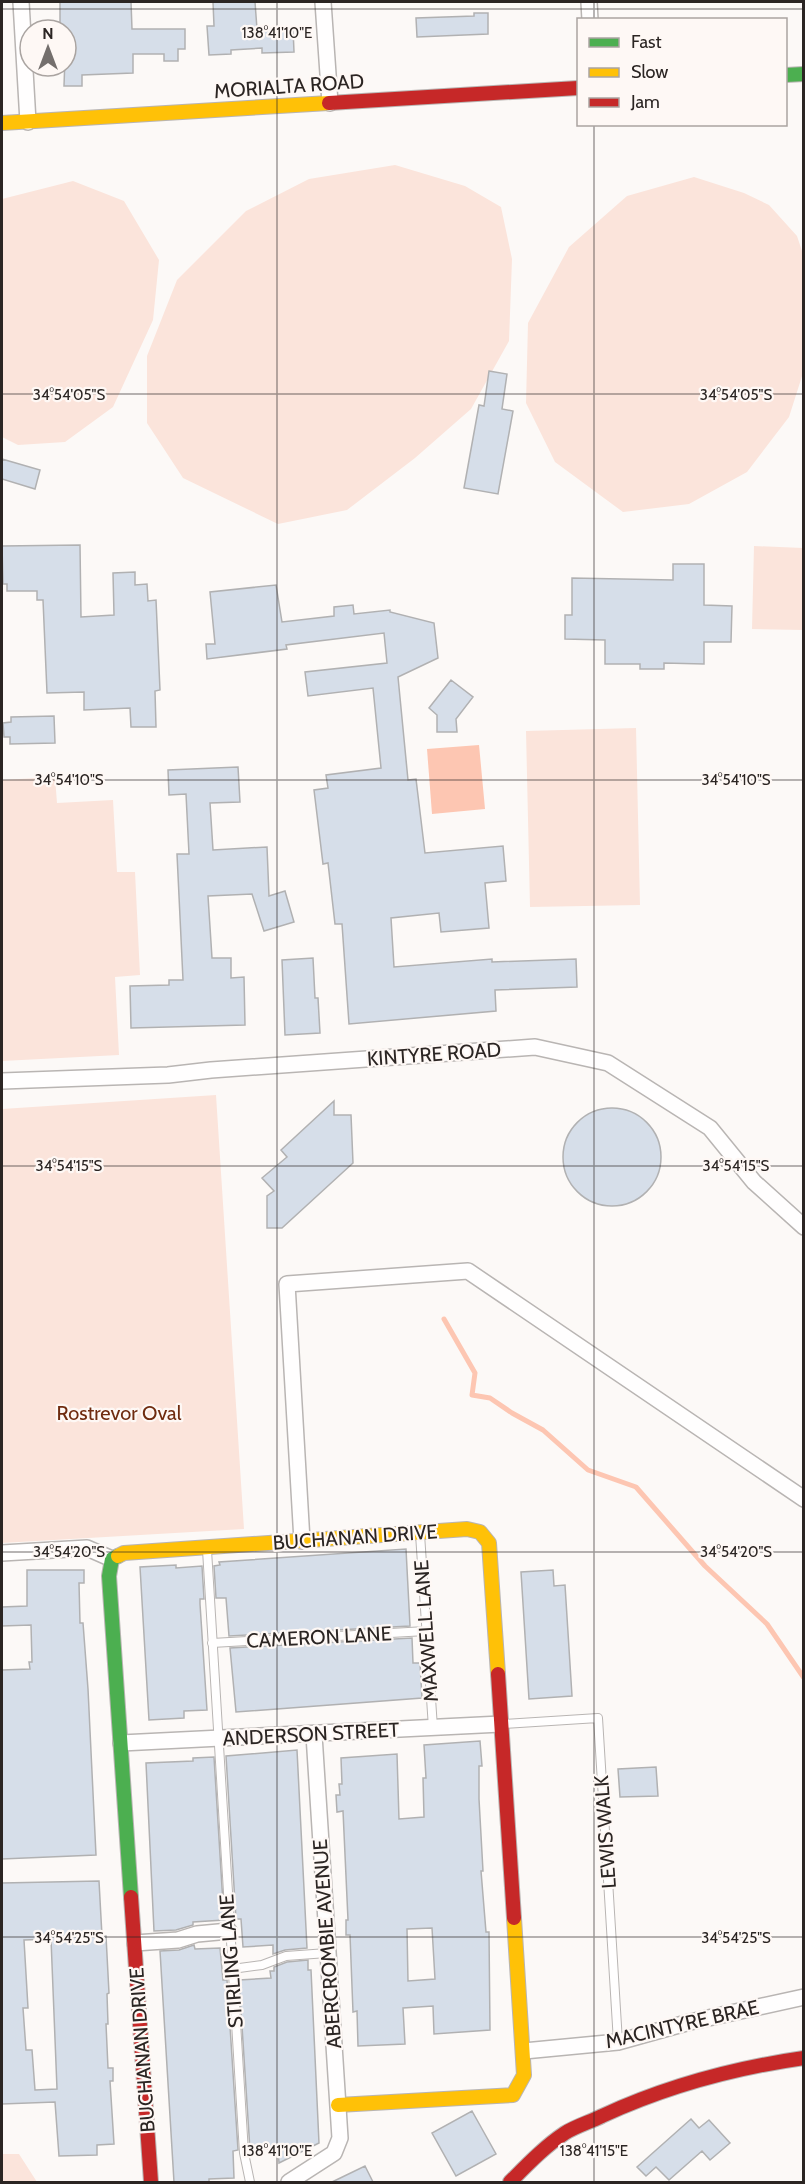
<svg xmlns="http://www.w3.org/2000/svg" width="805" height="2184" viewBox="0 0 805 2184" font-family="Cabin,sans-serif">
<rect width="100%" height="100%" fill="#fcf9f7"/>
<!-- green -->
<path fill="#fbe4db" d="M395,165l70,21 36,21 11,52 -3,82 -38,68 -56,49 -68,52 -69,14 -95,-46 -36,-55v-67l30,-76 69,-69 63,-32z
M694,177l50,16 25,12 28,31 7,21 -1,116 -14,44 -42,55 -58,32 -66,8 -68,-50 -29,-59 2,-80 41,-76 58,-51z
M73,181l51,20 35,59 -6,60 -40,87 -48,35 -47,3 -16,-8v-238z
M754,546l49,2v82l-51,-1z
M636,728l4,177 -110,2 -4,-176z
M55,777l2,26 56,-3 4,72h18l5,103 -25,2 4,78 -117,6v-281z
M216,1095l28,434 -242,14v-434z
M2,2154h17l18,28h-35z"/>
<!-- water -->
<path fill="#fdc6b2" d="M479,745l6,64 -53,5 -5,-65z"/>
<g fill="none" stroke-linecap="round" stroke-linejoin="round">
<!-- stream -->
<path stroke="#fdc6b2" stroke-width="5" d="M444,1319l31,54 -3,22 18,3 22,15 31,17 45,40 48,17 69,79 62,58 37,54"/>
</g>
<!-- building -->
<path fill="#d6dee9" stroke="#b1b1b2" stroke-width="1.5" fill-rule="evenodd" d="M60,2h71l1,27h53v20h-7v12h-14v-7h-31v19l-51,2v11h-18l2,-56h-6z
M213,2h42l2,27 36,-1 1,24 -32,1v-5l-31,2v4l-22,1 -2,-29h7z
M474,13h14v21l-71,3 -1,-19 58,-2z
M489,371l18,3 -5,35 11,2 -15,83 -34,-6 15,-83 5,1z
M2,459l38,11 -5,19 -33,-10z
M80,545l1,72 33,-2 -1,-42 22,-1v13l12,-1 1,17 8,-1 4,90 -5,1 1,36h-25l-1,-19 -46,2v-18l-37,1 -4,-93h-6v-9h-30v-7h-4l-1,-38z
M673,564h31v41l28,1 -1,36h-27v22l-40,-1v6h-24v-5h-35v-24l-40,-1v-24h7v-37l101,2z
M276,585l6,37 52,-6v-9l19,-2 1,9 36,-4v2l44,11 4,35 -40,19 10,103 8,-1 9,74 78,-7 3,35 -21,2 4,45 -48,4 -2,-19 -48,5 3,49 98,-8v3l84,-3 1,28 -82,3 1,21 -147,13 -7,-100h-7l-7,-61 -5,1 -9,-74 14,-2 -2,-13 55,-7 -8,-80 -65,8 -3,-24 82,-9 -3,-30 -98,12 1,4 -80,10 -1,-15h9l-5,-52z
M451,680l22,17 -17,22 1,13h-20v-17l-8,-7z
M54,716l1,27 -45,1v-7h-6l-1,-14 8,-1v-5z
M238,767l2,35 -30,1 3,47 54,-3 2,49 16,-5 9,31 -30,9 -12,-37 -44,2 4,62h19v20l13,-1 1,48 -114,3 -1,-42 39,-1v-5h14l-6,-126h12l-3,-60 -17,1 -1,-25z
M313,958l2,40h3l2,35 -35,2 -3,-75z
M334,1101v14h17l2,48 -71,65h-15v-32l7,-5 -12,-13 25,-21 -6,-7z
M563 1157a49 49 0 1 1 98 0a49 49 0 1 1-98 0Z
M406,1549l4,77 -181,10 -3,-38h-10l-2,-32 6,-1 -1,-3z
M176,1565v3l26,-2 2,33h-4v5l7,106 -23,1v7l-35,2 -9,-153z
M27,1570h57v13h-5l1,40h3l5,66 8,166 -94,4v-189l28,-1 -1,-7h3l-1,-37 -29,1v-19l25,-1z
M553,1570l1,16 11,-1 7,111 -43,3 -8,-127z
M412,1638l1,25h7l2,35 -186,14 -6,-64z
M480,1741l2,25h-3v33l4,72h-2l5,61h3l1,98 -56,4 -1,-28 -30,2 2,36 -47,2 -1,-35 -4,1 -3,-77h-4v-15h2l-5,-109 -6,1 -1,-17h4l-1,-11h3l-1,-26 56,-4 2,65 25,-2 -1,-39h3l-2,-33zM432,1928l3,51 -27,2 -1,-52z
M297,1750l10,198 -22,2 -12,4v-9l-30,2 -2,-28h-5l-10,-163z
M214,1757l10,163 -31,2v3l-17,5 -22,1 -8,-168 47,-2v-3z
M656,1767l2,29 -38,1 -2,-28z
M99,1881l3,55h4l3,57 -2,1 1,30h-2l2,44h5v13h-3l4,63 -17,1v10l-38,1 -4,-54 -53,2v-221zM51,1939l6,150 -22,1 -3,-40h-6l-3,-42h5l-4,-68z
M194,1945l1,4 25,-1 3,32h4l11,170 -5,1 1,27 -25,1v3h-35l-14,-231 19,-1z
M308,1960v10h3l8,173 -40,20 -1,-15 -28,2 -11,-170 32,-2 -1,-7h4v-4l13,-5z
M472,2111l24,43 -40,22 -24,-43z
M691,2119l8,9 10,-8 21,23 -20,17 -8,-9 -33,29 -13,-13 -10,9 -9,-9z
M365,2166l8,16h-41z"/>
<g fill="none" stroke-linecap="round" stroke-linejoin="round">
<!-- lane casing -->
<g stroke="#b9b5b3" stroke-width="10">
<path id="lane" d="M420,1534l13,194
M207,1550l37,603 6,29
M212,1643l214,-12
M503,1724l95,-6 20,324
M232,1969l30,-4 24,-9 41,-3"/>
</g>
<!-- street casing -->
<g stroke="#b9b5b3" stroke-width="18">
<path id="street" d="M21,2l7,120
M323,2l7,101
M589,2l1,18
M2,1081l166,-6 43,-5 324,-23 73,16 102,65 44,54 50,45
M302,1541l-15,-257 181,-13 336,228
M2,1553l85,-5 25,11
M121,1743l380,-19
M135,1943l43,-3 19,-6 32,-3
M524,2051l94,-9 72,-20 114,-25
M289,2182l45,-29 6,-15 -26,-403"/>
</g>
<!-- fast casing -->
<g stroke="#b9b5b3" stroke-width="16">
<path id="fast" d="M786,75l18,-1
M118,1556l-6,3 -3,17 22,321"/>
</g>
<!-- slow casing -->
<g stroke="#b9b5b3" stroke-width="16">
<path id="slow" d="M2,123l327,-20
M118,1556l6,-3 343,-24 13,3 9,11 9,131
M338,2105l175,-10 11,-20 -10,-157"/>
</g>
<!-- jam casing -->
<g stroke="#b9b5b3" stroke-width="16">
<path id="jam" d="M329,103l249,-15
M498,1674l16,244
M131,1897l20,285
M510,2182c17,-17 34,-35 55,-49 11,-7 25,-11 37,-17 65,-30 132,-48 202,-58"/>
</g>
<!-- lane -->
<use href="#lane" stroke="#fffefe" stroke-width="8"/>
<!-- street -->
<use href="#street" stroke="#fffefe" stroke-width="15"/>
<!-- fast -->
<use href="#fast" stroke="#4caf50" stroke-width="14"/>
<!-- slow -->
<use href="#slow" stroke="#ffc107" stroke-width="14"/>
<!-- jam -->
<use href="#jam" stroke="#c62828" stroke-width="14"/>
</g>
<!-- ticks -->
<path fill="none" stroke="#2b2523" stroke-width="1.5" stroke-opacity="0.45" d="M277,2v2180M594,2v18M2,9h802M594,124v2058M2,394h802M2,780h802M2,1166h802M2,1552h802M2,1937h802"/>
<g text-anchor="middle" stroke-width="4.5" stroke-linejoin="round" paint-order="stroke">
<!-- street labels -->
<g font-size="20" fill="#2b2523" stroke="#fef8f5">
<text transform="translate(289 86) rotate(-4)" y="7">MORIALTA ROAD</text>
<text transform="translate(434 1054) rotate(-4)" y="7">KINTYRE ROAD</text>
<text transform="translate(355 1537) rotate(-4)" y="7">BUCHANAN DRIVE</text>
<text transform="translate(426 1631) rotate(-94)" y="7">MAXWELL LANE</text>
<text transform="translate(319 1637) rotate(-3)" y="7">CAMERON LANE</text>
<text transform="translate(311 1734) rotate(-3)" y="7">ANDERSON STREET</text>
<text transform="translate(605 1832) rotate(-94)" y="7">LEWIS WALK</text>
<text transform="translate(327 1944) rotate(-94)" y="7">ABERCROMBIE AVENUE</text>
<text transform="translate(231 1961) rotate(-94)" y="7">STIRLING LANE</text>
<text transform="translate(682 2024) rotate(-13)" y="7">MACINTYRE BRAE</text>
<text transform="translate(142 2050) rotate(-94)" y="7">BUCHANAN DRIVE</text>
</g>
<!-- park labels -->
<g font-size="20" fill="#6f2b0f" stroke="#fef8f5">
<text x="119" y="1420">Rostrevor Oval</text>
</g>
</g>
<g font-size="15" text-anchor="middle" fill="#2b2523" stroke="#fef8f5" stroke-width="4.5" stroke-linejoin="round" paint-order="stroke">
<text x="277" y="38">138°41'10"E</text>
<text x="69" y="400">34°54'05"S</text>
<text x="736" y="400">34°54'05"S</text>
<text x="69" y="785">34°54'10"S</text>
<text x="736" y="785">34°54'10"S</text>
<text x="69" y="1171">34°54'15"S</text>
<text x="736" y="1171">34°54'15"S</text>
<text x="69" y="1557">34°54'20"S</text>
<text x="736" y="1557">34°54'20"S</text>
<text x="69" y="1943">34°54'25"S</text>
<text x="736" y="1943">34°54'25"S</text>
<text x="277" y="2156">138°41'10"E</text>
<text x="594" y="2156">138°41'15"E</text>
</g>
<!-- border -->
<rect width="805" height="2184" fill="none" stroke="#2b2523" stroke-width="6"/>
<!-- legend -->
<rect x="577" y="18" width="210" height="108" fill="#fef8f5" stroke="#aaa4a1" stroke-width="1.5"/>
<rect x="589" y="38" width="30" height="9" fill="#4caf50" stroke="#aaa4a1" stroke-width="1.5"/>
<text x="631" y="48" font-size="18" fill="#2b2523">Fast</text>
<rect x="589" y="68" width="30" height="9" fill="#ffc107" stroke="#aaa4a1" stroke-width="1.5"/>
<text x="631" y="78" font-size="18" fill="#2b2523">Slow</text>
<rect x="589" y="98" width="30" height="9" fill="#c62828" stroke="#aaa4a1" stroke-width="1.5"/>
<text x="631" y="108" font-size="18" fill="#2b2523">Jam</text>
<!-- north arrow -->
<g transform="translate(48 48)"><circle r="28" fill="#fef8f5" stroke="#aaa4a1" stroke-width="1.5"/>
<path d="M0-4.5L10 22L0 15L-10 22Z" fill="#746f6d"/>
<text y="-9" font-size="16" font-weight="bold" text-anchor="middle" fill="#2b2523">N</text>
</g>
</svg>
